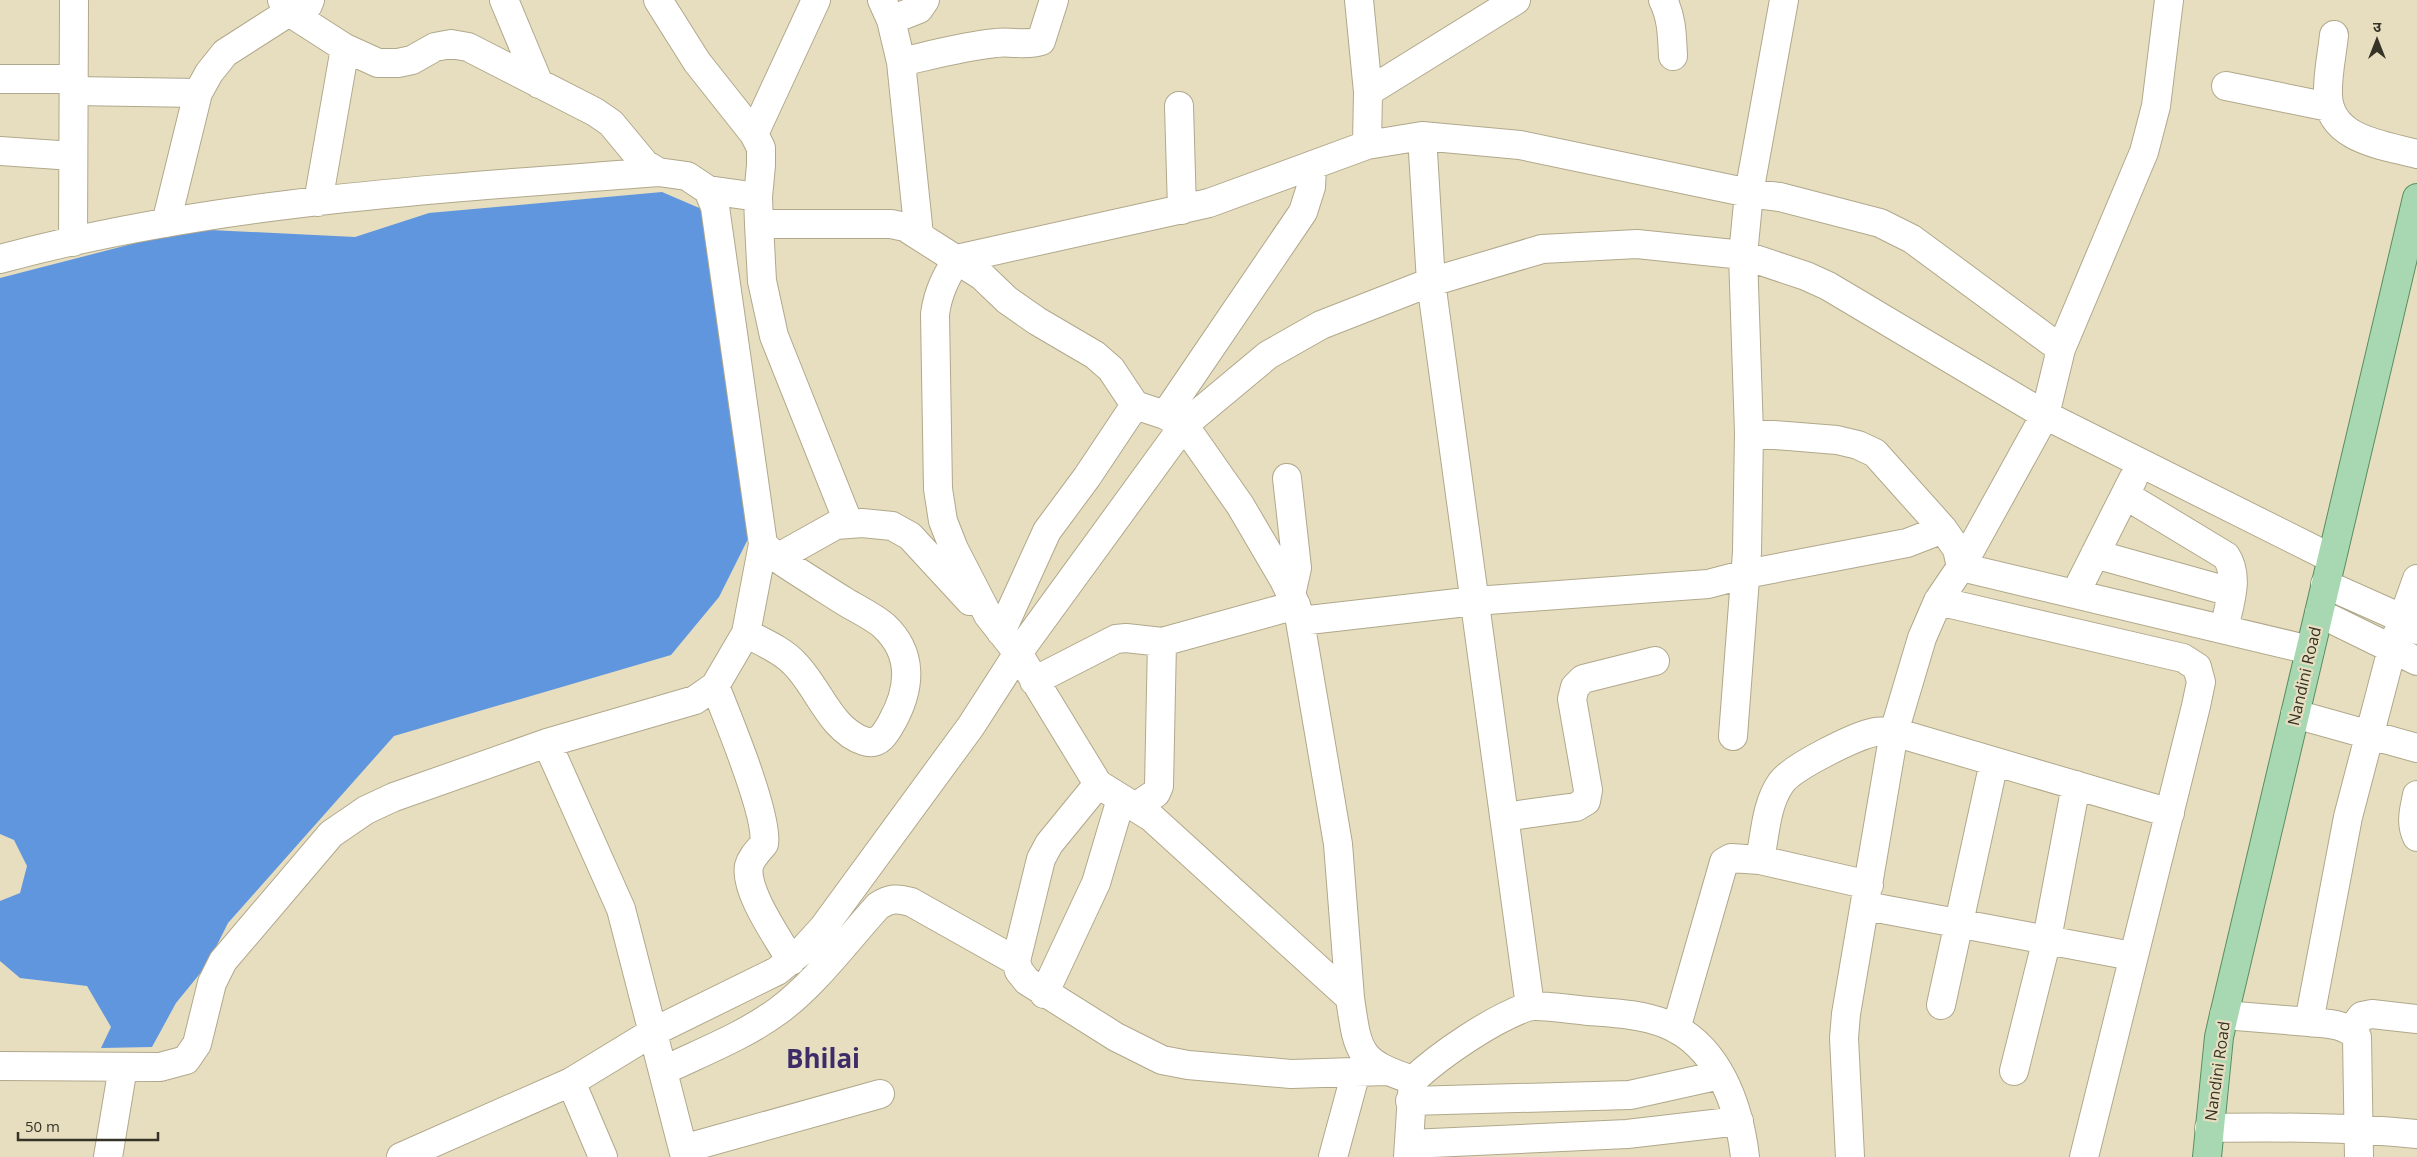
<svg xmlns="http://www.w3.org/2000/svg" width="2417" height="1157" viewBox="0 0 2417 1157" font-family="'Open Sans','Noto Sans Devanagari',sans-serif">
<rect width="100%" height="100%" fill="#e7dec0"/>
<!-- water -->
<path fill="#6096de" d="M662,192l42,18 48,321 -33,66 -48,58 -277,81 -166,187 -21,42 -31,38 -24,44 -51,1 10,-21 -24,-41 -67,-8 -20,-17v-60l20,-8 7,-27 -13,-26 -14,-6v-556l190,-49 165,8 74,-24z"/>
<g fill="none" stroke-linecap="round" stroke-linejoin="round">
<!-- minor casing -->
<g stroke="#b1a88b" stroke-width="30">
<path id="minor" d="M504,0l35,84
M658,0l39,62 57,72 7,14v17l-3,32
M882,0l9,20 10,42 18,173
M1359,0l9,92 -1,53
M1663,0c9,18 9,36 10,56
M891,20l28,-11 6,-9
M2334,35c-2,20 -7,41 -6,61 2,44 56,49 89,58
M901,62c31,-7 63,-16 95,-19 15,-2 30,3 45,-2l13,-41
M0,79h74
M2226,86l103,21
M74,91l124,2
M1368,92l148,-92
M1179,106l3,104
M754,134l62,-134
M1422,136l9,146 99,724
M0,151l73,5
M708,190l50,7 1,27h132l14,3 77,49 25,24 30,21 58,34 16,14 24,36 30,10 19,10 56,80 44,75 12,25 4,16 38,223 12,154
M318,202l27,-154
M166,223l32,-130 11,-20 16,-20 64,-41 19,-7 2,-5
M759,224l3,57 12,55 75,188
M73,242l1,-242
M0,259c214,-58 438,-70 658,-87
M1165,415l138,-203 8,-25 1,-21
M1749,433l88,7 21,5 17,8 68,76 14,20 4,18 349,83
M1287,478l10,90 -6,27
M2125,495l101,61c14,21 3,49 -2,73
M2095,554l136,38
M777,558l59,-33 26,-2 30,3 18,10 60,65
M2325,584l65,29 27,17
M2075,594l58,-115
M1938,601l245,57 14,9 4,15 -5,24 -112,451
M2319,613l98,48
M1300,621l175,-20 233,-17 38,-10 161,-31 36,-14
M1001,632l46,-101 40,-54 48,-72
M746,633c16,9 36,17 48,30 24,23 36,67 70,78 15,5 22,-8 28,-19 19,-34 22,-69 -9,-97 -11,-9 -26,-16 -39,-24 -22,-14 -45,-28 -67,-43l-14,-14
M1034,681l82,-42 10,-1 36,4 134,-37
M715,686c12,30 54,131 49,158 -6,7 -13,14 -15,22 -5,25 30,73 42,95
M2295,714l122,34
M1733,736l14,-184 2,-119 -6,-178 6,-62 35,-193
M547,743l74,166 64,248
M1098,784l-49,60 -8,15 -25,102 3,10 8,10 89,56 46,23 26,5 103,9 95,-3
M2417,795c-3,15 -7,28 0,42
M1135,807l21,-14 3,-7 3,-144
M1504,817l72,-10 10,-6 2,-11 -16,-91 3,-12 8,-8 72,-18
M1760,860l109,25
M1866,906l266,50
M1044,994l52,-111 25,-84
M1941,1005l53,-243
M2224,1015l85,7 39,-205 44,-168 25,-70
M2309,1022c18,2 36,1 48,15l2,120
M1676,1029l48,-167 7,-4 29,2c5,-25 6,-56 21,-77 11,-16 74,-47 94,-51 6,-1 13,0 19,0l276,81
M2351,1030l11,-14 10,-2 45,5
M0,1066l160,1 26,-7 11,-16 15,-61 11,-22 108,-127 35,-24 28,-13 153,-54 148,-43 20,-14 31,-53 17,-89 -48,-337 -7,-17 -21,-14 -29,-4 -13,-8 -34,-41 -16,-11 -127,-65 -17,-3 -16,3 -23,13 -14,3h-20l-33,-15 -56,-36 -7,-12
M663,1071c39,-19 81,-35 115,-60 37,-27 69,-71 100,-105 12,-8 19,-8 33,-4l105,59
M2014,1071l33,-132 29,-154
M1413,1080c-55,-18 -55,-27 -63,-82l-199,-181 -53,-33 -80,-131 -30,-38 -34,-66 -11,-28 -5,-32 -3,-175c3,-22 11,-37 22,-55l252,-56 158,-58 55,-9 98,9 229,48 31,4 100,26 32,16 149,110
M571,1082l32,75
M1410,1101l220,-6 90,-20
M2209,1128c70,-1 138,-1 208,6
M1410,1144l217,-10 112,-13
M683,1149l197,-55
M108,1157l15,-90
M401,1157l170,-75 82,-50 124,-61 25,-20 21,-23 148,-202 47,-73 166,-228 84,-70 53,-30 110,-43 111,-33 95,-5 106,11 63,21 22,10 217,129 286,143
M1333,1157l23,-85
M1408,1157l5,-77c28,-26 78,-60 114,-73 10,-3 48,3 61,4 26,2 53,3 78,13 52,21 73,81 79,133
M1850,1157l-6,-119 2,-24 48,-282 28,-94 16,-37 23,-34 84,-152 16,-66 83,-197 12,-46 13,-106"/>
</g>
<!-- major casing -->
<g stroke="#5a8d5f" stroke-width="30">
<path id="major" d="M2207,1157l12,-120 5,-22 193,-817"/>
</g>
<!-- minor -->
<use href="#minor" stroke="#fff" stroke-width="28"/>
<!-- major -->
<use href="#major" stroke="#a8d8b2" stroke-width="28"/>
</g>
<g text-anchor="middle" stroke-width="4.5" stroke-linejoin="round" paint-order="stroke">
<!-- street labels -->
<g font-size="16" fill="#353226" stroke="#e7dec0">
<text transform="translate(2304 676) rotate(-77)" y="6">Nandini Road</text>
<text transform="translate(2217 1071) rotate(-82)" y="6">Nandini Road</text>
</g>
<!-- town labels -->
<g font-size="26" font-weight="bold" fill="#3d2c68" stroke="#e7dec0">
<text x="823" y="1068">Bhilai</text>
</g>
</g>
<!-- north arrow -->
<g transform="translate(2377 40)" stroke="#e7dec0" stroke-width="4" paint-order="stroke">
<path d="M0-4L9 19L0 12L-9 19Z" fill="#353226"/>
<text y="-8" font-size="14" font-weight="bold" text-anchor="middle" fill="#353226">उ</text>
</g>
<!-- scale -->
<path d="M18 1132v8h140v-8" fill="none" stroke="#353226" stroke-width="2.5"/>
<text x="25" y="1132" font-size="15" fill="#353226" stroke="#e7dec0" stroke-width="4" paint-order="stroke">50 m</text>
</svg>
